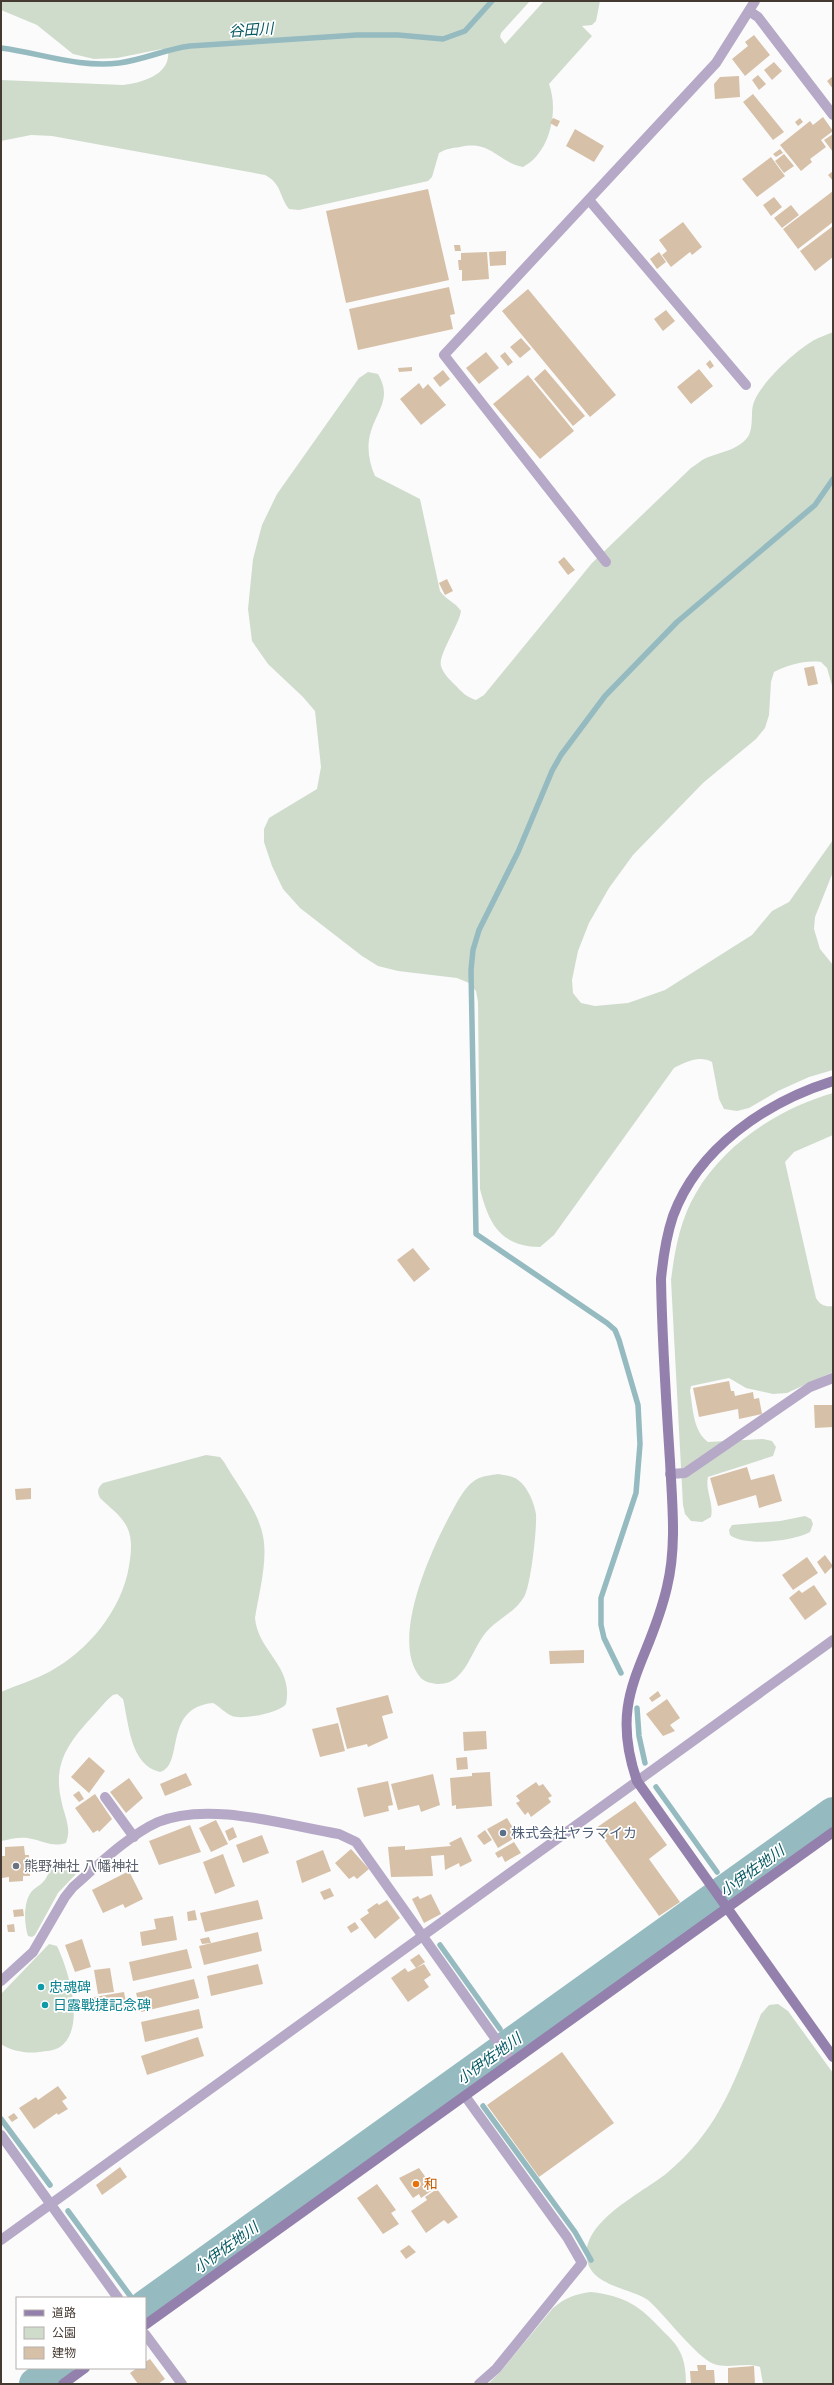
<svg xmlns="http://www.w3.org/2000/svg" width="834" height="2385" viewBox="0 0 834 2385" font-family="'Exo 2','Noto Sans JP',sans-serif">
<rect width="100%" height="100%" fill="#fbfbfb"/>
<!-- green -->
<path fill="#cfdccc" d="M1,1h529l-29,32 -1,4 5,7 39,-43h56l-4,20 -4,4 -10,1 10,10 -43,48c10,27 1,69 -26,83 -27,-6 -32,-27 -63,-20 -8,1 -15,2 -21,6l-7,24 -4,4 -129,29 -10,-1c-10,-13 -7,-25 -24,-34l-213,-39 -21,-1 -30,6v-61l122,5c18,-2 48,-10 45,-34l-6,-2 -45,9 -23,1 -21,-5 -36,-29 -36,-15z
M833,332v357l-6,-21 -6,-6c-16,-2 -33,3 -47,10l-3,10 -2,33 -4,13 -9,11 -53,44 -70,72 -24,33 -20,35 -11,28 -6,29 1,13 8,10 14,3 33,-3 37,-13 87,-55 20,-24 17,-9 44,-62v32l-18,45 -1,12 6,20 13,16v105l-24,7 -31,14 -29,17 -12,3 -13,-2 -5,-10 -7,-37c-13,-7 -26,0 -38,6l-120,167 -14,12c-40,-1 -51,-23 -60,-58l-2,-187 -2,-11 -7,-8 -12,-5 -59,-7 -20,-5 -16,-10 -62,-48 -17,-19 -11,-23 -8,-24v-13l5,-11 48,-29 4,-22 -6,-56 -12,-14 -35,-33 -16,-23 -4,-32 5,-50 9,-34 15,-31 82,-116 9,-6 10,2c14,24 0,35 -7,57 -5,16 -2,31 4,45l45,23 20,92c7,10 14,10 21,20 -2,14 -23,44 -20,55 2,7 8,13 13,18 8,8 12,13 22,16l8,-5 108,-132 99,-95c5,-3 10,-8 15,-10 14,-6 34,-8 43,-23 5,-11 1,-23 5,-33 7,-19 39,-49 57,-60 6,-4 15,-7 22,-10z
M833,1093v42l-39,17 -9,10 31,136c4,7 9,9 17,8v66l-46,21 -14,1 -27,-6 -17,-10 -38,8 -1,5c3,17 3,40 18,51l55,-3 9,2 4,6 -3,9 -65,21c-3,14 6,25 3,40l-9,5 -11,-1 -6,-7 -2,-9 -12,-225c4,-31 9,-60 25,-87 28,-49 84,-85 137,-100z
M206,1455l14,2 4,5c13,23 34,48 39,74 5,25 -4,57 -8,82 3,34 39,48 31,86 -6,9 -44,16 -54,12 -7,-3 -12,-9 -19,-13 -51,5 -28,62 -53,69 -30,-7 -31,-48 -37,-73l-6,-5 -4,1c-8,6 -14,15 -21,22 -23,25 -39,46 -31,82 3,17 11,28 5,44 -14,4 -20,-1 -34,-4 -11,-3 -20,0 -31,2v-149c16,-7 33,-12 48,-20 39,-21 73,-62 80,-106 2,-12 4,-27 -2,-39 -5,-11 -18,-20 -27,-29 -3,-6 -3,-10 3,-15z
M498,1474c6,1 16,2 20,6 10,7 16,23 18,34 1,14 -5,72 -12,83 -8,14 -24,21 -35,32 -18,18 -22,55 -50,55 -6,0 -15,-2 -19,-7 -30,-37 10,-124 29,-160 7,-12 15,-31 28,-38 6,-3 15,-4 21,-5z
M805,1516l6,3 2,5 -3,8c-16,9 -65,15 -80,3l-1,-5 3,-5 48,-4z
M60,1859l14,3 3,3 -1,9 -18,19 -23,42 -3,2 -4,-1c-4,-12 -5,-35 4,-45 5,-5 11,-7 14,-13 5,-7 5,-15 14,-19z
M49,1944l8,2c11,23 30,82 3,101 -6,4 -14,4 -21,5 -11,2 -28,-1 -38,-8v-50z
M778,2004l10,7 45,62v311h-70l-3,-17c-15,-5 -31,2 -46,-3 -17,-6 -50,-50 -66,-64 -18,-12 -56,-14 -61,-40 -7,-38 54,-66 80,-87 54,-45 69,-96 94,-159l8,-9z
M591,2292c34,4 49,14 71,38 7,7 15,14 19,24 4,9 5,20 5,30h-198l12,-12 53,-64c12,-10 22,-14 38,-16z"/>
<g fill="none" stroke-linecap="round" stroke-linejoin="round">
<!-- stream -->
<path stroke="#95bbc0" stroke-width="5.5" d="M1,48c40,5 77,20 118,15 24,-3 47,-14 71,-17l167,-11h41l45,4 22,-8 27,-30
M621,1673l-17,-35 -3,-13v-27l35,-105 4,-49 -2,-39 -19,-65 -4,-10 -8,-7 -131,-89 -5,-264 2,-20 6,-20 39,-78 34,-81 9,-16 44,-59 72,-74 138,-117 18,-26
M637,1708l2,28 6,27
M656,1787l61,85
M725,1882l3,6
M440,1945l60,84
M507,2038l4,6
M483,2106l92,126 16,28
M1,2119l49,66
M68,2211l63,86"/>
<!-- river -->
<path stroke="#95bbc0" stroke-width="32" d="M145,2306l688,-493
M35,2384l23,-16"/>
</g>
<!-- building -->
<path fill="#d7c0a8" d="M754,35l16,20 -25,21 -13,-17 16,-13 -3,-4z
M774,62l8,9 -10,9 -8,-10z
M758,75l8,9 -7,6 -7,-10z
M739,76l1,21 -25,2 -1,-15 6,-7z
M833,76v13l-6,-8z
M753,94l31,38 -11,8 -30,-38z
M823,117l10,14 -12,9 5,7 -16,12 2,3 -11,9 -21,-26 30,-24 3,4z
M553,118l7,3 -3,6 -7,-4z
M800,118l3,4 -5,4 -3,-4z
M575,129l29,17 -10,16 -28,-16z
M833,134v18l-9,-12z
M780,149l3,4 -7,4 -3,-3z
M784,154l10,12 -10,7 -9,-12z
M771,157l14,19 -28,21 -15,-18z
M833,171v10l-5,-6z
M428,189l21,91 -103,23 -20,-92z
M833,191v31l-35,27 -15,-20z
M774,197l8,10 -11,9 -8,-11z
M791,205l8,10 -17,13 -8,-10z
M683,222l19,25 -10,8 -2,-3 -19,15 -9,-12 5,-4 -8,-11z
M833,226v31l-18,14 -15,-20z
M454,245h6l1,6h-6z
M506,251v14l-16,1 -1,-14z
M487,252l2,27 -27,2v-11h-3l-1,-10h3v-7z
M659,252l7,10 -9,7 -7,-10z
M449,287l6,27 -5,1 3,14 -95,21 -9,-41z
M528,289l88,106 -26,22 -88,-106z
M666,310l9,11 -12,10 -9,-12z
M521,338l10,11 -11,9 -10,-11z
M486,352l13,16 -20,16 -13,-16z
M505,352l8,10 -5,4 -8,-10z
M710,360l4,6 -4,3 -4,-5z
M412,367v4l-13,1 -1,-4z
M545,369l40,47 -12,10 -39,-47z
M699,369l14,17 -22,18 -14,-17z
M443,370l7,9 -10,8 -7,-9z
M528,375l46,56 -34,28 -47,-55z
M419,383l4,6 5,-5 18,21 -25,20 -21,-26z
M564,557l11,13 -7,5 -10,-13z
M447,579l6,12 -8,4 -6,-12z
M814,666l4,18 -10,2 -4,-18z
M413,1248l17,21 -16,13 -17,-22z
M729,1381l2,10h3l1,5 18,-4 1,7 5,-1 3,16 -23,5 -1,-10 -39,8 -6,-29z
M814,1405h19v22l-18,1z
M747,1467l4,13 23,-6 8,27 -23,7 -3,-13 -38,11 -8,-28z
M31,1488v11l-15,1 -1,-11z
M825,1555l8,11 -8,8 -8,-12z
M807,1557l11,16 -25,17 -11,-15z
M814,1585l13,19 -22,16 -16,-22 10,-8 3,3z
M584,1650v13l-34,1 -1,-13z
M658,1691l3,5 -9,6 -3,-4z
M388,1695l5,18 -11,3 6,22 -20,9 -1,-3 -20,5 -11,-41z
M667,1699l13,19 -10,7 5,6 -12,5 -17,-22z
M338,1723l7,28 -25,6 -8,-28z
M486,1731l1,18 -23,2 -1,-19z
M89,1757l16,14 -16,22 -18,-16z
M467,1757l1,12 -11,1 -1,-12z
M490,1772l2,34 -36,3v-4l-4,1 -2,-28 22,-2v-3z
M186,1773l6,12 -27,11 -5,-12z
M433,1774l7,31 -19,7 -2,-7 -21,5 -7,-26z
M129,1778l14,20 -17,15 -16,-21z
M388,1781l5,24 -5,1 1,5 -25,6 -7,-29z
M536,1782l3,4 4,-2 9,12 -4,2 3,4 -20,15 -3,-5 -3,3 -9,-12 4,-2 -4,-5z
M79,1791l5,8 -5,3 -6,-7z
M95,1794l17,25 -13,13 -1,-2 -5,3 -18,-25z
M635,1801l32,44 -18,14 31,43 -21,14 -63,-88z
M507,1818l11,18 -20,12 -11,-19z
M216,1820l12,24 -17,8 -12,-24z
M190,1825l11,27 -42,13 -10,-24z
M233,1827l4,10 -8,4 -4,-10z
M485,1830l7,10 -8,5 -7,-9z
M262,1835l7,18 -26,10 -7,-18z
M461,1837l11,24 -12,6 -1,-4 -14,7 -1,-15 -13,1 2,20 -42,1 -3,-30 17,-1v4l46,-4 -2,-3z
M514,1842l7,11 -16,9 -3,-6 -4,2 -3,-5z
M24,1846l1,9h4l1,21h-7v5l-14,1v-5l-7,1 -1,-22h4v-9z
M351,1849l18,20 -12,10 -3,-3 -5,3 -14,-16z
M323,1850l8,21 -29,12 -6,-22z
M223,1854l12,32 -20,8 -12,-32z
M129,1871l14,28 -18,9 -2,-4 -20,9 -11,-23z
M330,1888l4,8 -10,4 -4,-8z
M431,1894l10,20 -17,9 -12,-24 6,-3 2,3z
M258,1900l5,19 -58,13 -5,-19z
M387,1900l13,18 -25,21 -15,-20 9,-6 -2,-3 10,-7 2,2z
M23,1909l1,7 -10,1 -1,-7z
M195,1910l2,10 -9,1 -1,-9z
M173,1916l4,24 -35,6 -2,-14 16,-3 -2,-10z
M355,1922l4,6 -8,5 -4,-6z
M14,1924l1,8h-7l-1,-7z
M258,1932l4,19 -58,14 -5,-19z
M209,1937l2,6 -9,1 -2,-5z
M82,1939l9,28 -16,5 -10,-27z
M187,1949l5,19 -59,13 -4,-19z
M419,1954l6,8 -9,6 -6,-8z
M258,1964l5,20 -52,12 -4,-20z
M424,1964l7,11 -7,5 5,7 -21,15 -17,-24 14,-10 3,4z
M110,1968l4,24 -16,2 -4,-24z
M194,1979l5,19 -58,14 -5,-19z
M124,1992l3,16 -31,5 -2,-16z
M199,2009l4,19 -58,14 -4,-20z
M198,2037l6,19 -57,19 -6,-19z
M562,2052l52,71 -75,54 -52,-72z
M58,2086l9,12 -5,3 6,8 -10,6 -1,-2 -23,16 -15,-21 17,-11 2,3z
M14,2113l4,5 -6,4 -4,-5z
M120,2167l7,10 -25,18 -6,-10z
M419,2168l15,21 -13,9 -2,-4 -6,4 -14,-20z
M377,2184l19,26 -5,3 8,11 -16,10 -26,-36z
M437,2189l21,28 -10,7 -4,-4 -18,13 -15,-22 16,-11 -2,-3z
M409,2245l7,7 -10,7 -6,-8z
M150,2359l15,20 -7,5h-20l-8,-11 7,-5h8v-6z
M697,2365h9v5h8l1,14h-24l-1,-13h8z
M754,2366l1,18h-27v-16z"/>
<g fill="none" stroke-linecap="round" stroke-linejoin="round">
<!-- street -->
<path stroke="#b6a8c7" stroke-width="10" d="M749,11l9,6 75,98
M589,200l157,185
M606,562l-162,-207 272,-292 39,-62
M670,1474l15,-1 125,-86 23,-9
M105,1797l29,40
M1,1981l32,-29 32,-55 8,-10c24,-21 56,-52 85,-65 51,-21 127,3 181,12l17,8 156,220
M465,2096l102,141 15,26 -86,106 -17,15
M1,2135l117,163
M1,2240l832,-600
M145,2334l37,50"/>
<!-- secondary -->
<path stroke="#9480ac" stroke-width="10" d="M833,1081c-67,21 -135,67 -160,135 -7,21 -10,42 -12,63 1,61 5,121 9,182 2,41 7,85 -3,126 -18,79 -60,107 -30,194l196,276
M145,2325l688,-493
M63,2384l22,-16"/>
</g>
<!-- markers -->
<circle fill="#5c6f8a" stroke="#fff" stroke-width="1.5" cx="503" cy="1833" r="4"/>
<circle fill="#6b7280" stroke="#fff" stroke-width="1.5" cx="16" cy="1866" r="4"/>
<g fill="#0f9aa8" stroke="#fff" stroke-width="1.5">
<circle cx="41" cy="1987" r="4"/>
<circle cx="45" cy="2005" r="4"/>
</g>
<circle fill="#e8710a" stroke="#fff" stroke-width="1.5" cx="416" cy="2184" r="4"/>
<g text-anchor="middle" stroke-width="3.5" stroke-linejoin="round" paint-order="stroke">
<!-- service labels -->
<g font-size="14" fill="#4e5e75" stroke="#fff" text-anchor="start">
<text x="511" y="1838">株式会社ヤラマイカ</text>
</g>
<!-- worship labels -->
<g font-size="14" fill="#5b616d" stroke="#fff" text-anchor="start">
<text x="24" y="1871">熊野神社 八幡神社</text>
</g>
<!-- culture labels -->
<g font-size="14" fill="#0d838f" stroke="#fff" text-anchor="start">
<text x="49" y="1992">忠魂碑</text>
<text x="53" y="2010">日露戰捷記念碑</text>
</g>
<!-- food labels -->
<g font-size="14" fill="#c56008" stroke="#fff" text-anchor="start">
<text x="424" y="2189">和</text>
</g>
<!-- water labels -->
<g font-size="15" font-style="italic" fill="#075a63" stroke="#fff">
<text transform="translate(251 30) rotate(-4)" y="5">谷田川</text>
<text transform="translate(752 1871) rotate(-36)" y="5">小伊佐地川</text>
<text transform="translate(489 2059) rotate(-36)" y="5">小伊佐地川</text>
<text transform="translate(226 2248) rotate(-36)" y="5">小伊佐地川</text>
</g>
</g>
<!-- border -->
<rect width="834" height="2385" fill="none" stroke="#453a32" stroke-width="4"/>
<!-- legend -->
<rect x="16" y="2297" width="130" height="72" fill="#ffffff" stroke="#b5b0ad"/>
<rect x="24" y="2310" width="20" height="6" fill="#9480ac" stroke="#b5b0ad"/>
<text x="52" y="2317" font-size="12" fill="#453a32">道路</text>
<rect x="24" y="2327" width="20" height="12" fill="#cfdccc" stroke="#b5b0ad"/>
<text x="52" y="2337" font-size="12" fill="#453a32">公園</text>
<rect x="24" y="2347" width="20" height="12" fill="#d7c0a8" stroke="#b5b0ad"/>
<text x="52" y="2357" font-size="12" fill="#453a32">建物</text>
</svg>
